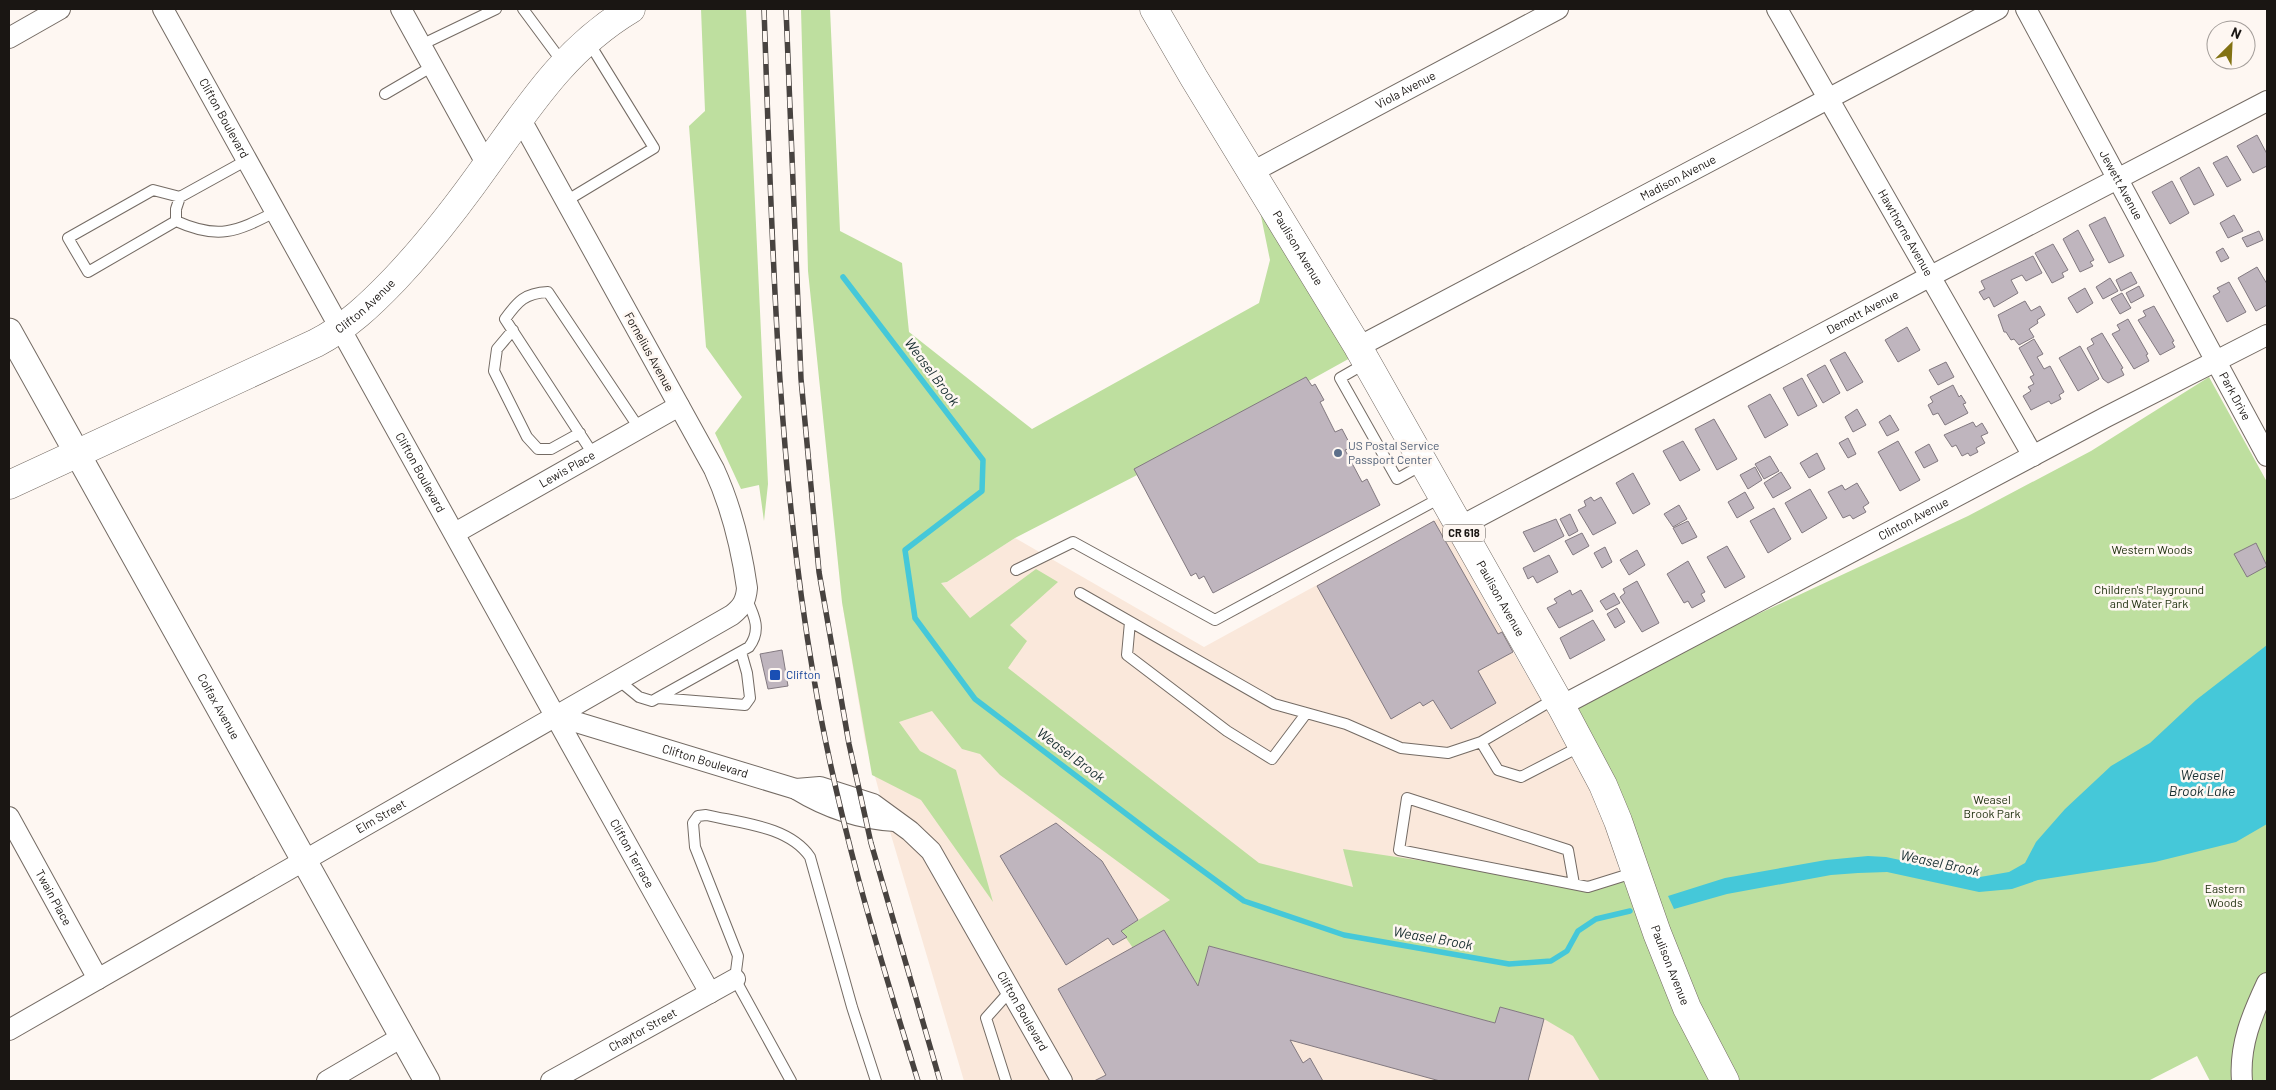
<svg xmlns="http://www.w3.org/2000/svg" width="2276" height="1090" viewBox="0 0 2276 1090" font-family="Barlow,sans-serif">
<rect width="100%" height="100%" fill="#fef7f2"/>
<!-- built -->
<path fill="#fae8db" d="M1439,518l74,134 83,141 27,89 -25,5 83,194h-717l-73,-246 -26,-95 -23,-138 105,-20 68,-44 189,109z"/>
<!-- green -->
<path fill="#bedf9f" d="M701,9h45l22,475 -4,37 -5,-36 -18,4 -26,-56 27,-36 -36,-50 -17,-221 16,-15z
M801,9h29l10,222 62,32 7,69 123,97 227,-126 11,-43 -18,-88 109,180 -187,104 -159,82 -68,44 -6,1 29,35 66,-49 22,13 -48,43 17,16 -19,27 251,195 94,24 -10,-38 255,38 40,-10 -77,-171 407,-190 123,-65 118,-74 58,105v599h-57l-13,-25 -49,25h-548l-27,-45 -29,-17 -44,-12 -5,16 -286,-77 -11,40 -34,-56 -31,18 -12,-17 49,-31 -170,-125 -20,-21 -18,-5 -30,-38 -33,11 21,29 36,19 37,132 -72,-102 -49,-25 -30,-173 -34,-331z"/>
<!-- water -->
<path fill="#45c8d9" d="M2267,645v179l-31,18 -81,20 -117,18 -26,9 -33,3 -92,-20 -29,1 -27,2 -104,19 -53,15 -6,-13 57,-18 101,-18 42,-4 18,1 94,20 29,-5 16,-9 11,-21 29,-33 46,-43 39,-23 46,-43z"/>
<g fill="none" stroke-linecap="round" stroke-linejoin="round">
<!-- stream -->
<path stroke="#45c8d9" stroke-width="5.5" d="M843,277l140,183 -1,31 -77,59 10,68 60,81 183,139 86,63 100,34 165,29 42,-3 16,-10 11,-20 18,-12 34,-8"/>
</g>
<!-- building -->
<path fill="#bfb5be" stroke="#827980" d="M2257,135l10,19v12l-14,7 -16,-27z
M2227,156l14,24 -14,7 -14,-24z
M2199,167l15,28 -20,10 -14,-27z
M2172,181l17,32 -19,11 -18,-32z
M2234,215l9,16 -15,7 -8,-15z
M2105,217l19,39 -15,7 -20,-38z
M2078,230l16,30 -4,2 3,4 -13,6 -17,-33z
M2259,231l4,9 -16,7 -5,-9z
M2053,244l15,26 -6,3 2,4 -12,6 -17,-30z
M2223,248l6,10 -8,4 -5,-10z
M2033,256l9,17 -16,8 -4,-6 -11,5 7,13 -24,14 -5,-10 -5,3 -5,-8 6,-3 -4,-8z
M2257,267l10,17v21l-11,6 -18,-33z
M2131,272l6,11 -16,8 -5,-11z
M2110,278l8,13 -15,8 -7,-12z
M2229,282l17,30 -19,10 -14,-26 7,-4 -3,-4z
M2139,286l5,10 -13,7 -5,-10z
M2085,288l8,15 -16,10 -9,-15z
M2122,293l9,15 -11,6 -9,-15z
M2025,301l6,10 9,-5 5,9 -8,5 1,3 -9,6 5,8 -15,8 -5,-6 -3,1 -5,-8h-2l-6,-17z
M2154,306l20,35 -2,1 3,5 -15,8 -22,-35 8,-4 -3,-5z
M2128,319l20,35 -2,1 3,6 -15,8 -22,-35 8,-4 -3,-5z
M1907,327l13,23 -22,12 -13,-22z
M2102,333l21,35 -2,1 3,6 -16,8 -5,-4 -16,-31 7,-4 -3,-5z
M2034,339l9,15 -6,3 7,12 6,-3 14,26 -5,3 2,4 -10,5 -2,-3 -18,9 -8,-14 8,-5 -3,-4 6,-3 -4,-7 4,-2 -15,-27z
M2080,346l19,33 -21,12 -19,-33z
M1845,352l18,30 -16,9 -17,-31z
M1946,362l8,15 -16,8 -9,-15z
M1825,365l15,28 -17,10 -16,-28z
M1306,377l6,9 3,-2 9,16 -4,2 15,30 7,-3 10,19 -7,2 17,32 5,-3 13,26 -167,88 -9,-17 -5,3 -3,-6 -5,3 -57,-107z
M1802,378l15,28 -19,10 -15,-28z
M1953,385l6,12 2,-2 5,8 -3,1 5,9 -23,12 -7,-12 -5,2 -5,-10 5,-3 -3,-5z
M1770,394l18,31 -23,13 -17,-32z
M1857,409l9,16 -13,7 -8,-15z
M1890,415l9,15 -12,6 -8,-14z
M1714,419l23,40 -20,11 -22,-41z
M1973,422l3,5 6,-4 6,10 -7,3 4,7 -9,5 2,4 -8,4 -2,-3 -6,3 -6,-11 -4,2 -8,-12z
M1848,438l8,16 -8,4 -9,-15z
M1683,441l17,29 -20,11 -17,-30z
M1898,441l22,39 -20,11 -22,-39z
M1929,444l9,17 -14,7 -9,-16z
M1817,453l8,16 -16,9 -9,-15z
M1770,456l9,15 -15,8 -9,-15z
M1755,467l7,13 -14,9 -8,-14z
M1781,472l10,16 -18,10 -9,-15z
M1633,473l17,31 -17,10 -17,-31z
M1857,483l12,20 -6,4 3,5 -13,7 -3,-4 -7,3 -15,-26 14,-7 3,5z
M1810,489l17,29 -25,15 -17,-30z
M1745,492l9,16 -17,10 -9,-16z
M1591,497l3,4 7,-4 15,26 -23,12 -15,-25 8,-4 -2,-5z
M1679,505l8,14 -14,8 -9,-13z
M1774,508l17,31 -23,14 -18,-32z
M1570,514l8,17 -9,5 -9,-17z
M1556,519l8,17 -30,16 -11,-20z
M1434,521l64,113 4,-2 11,20 -35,19 18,32 -45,26 -18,-29 -10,6 -3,-4 -29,17 -74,-133z
M1688,521l9,16 -15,7 -9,-16z
M1582,533l7,13 -16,9 -8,-14z
M2256,543l11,23 -20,11 -13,-23z
M1727,546l18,31 -20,11 -18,-31z
M1605,547l7,15 -10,6 -8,-15z
M1637,550l8,15 -16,10 -9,-15z
M1549,555l9,17 -21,11 -4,-7 -5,3 -5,-11z
M1688,561l17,31 -4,2 4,7 -13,7 -4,-7 -4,2 -17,-29z
M1637,581l22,42 -17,9 -22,-35 5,-4 -2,-4z
M1570,590l2,5 9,-5 12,21 -34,17 -12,-20 10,-5 -3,-4z
M1614,593l6,10 -14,7 -6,-9z
M1617,608l8,14 -10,6 -8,-14z
M1593,620l12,20 -35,19 -10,-21z
M782,650l6,36 -20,3 -8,-35z
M1056,823l46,38 36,59 -17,11 6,6 -14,8 -5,-7 -42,27 -66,-109z
M1164,930l34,56 11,-40 286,77 5,-16 44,12 -16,62h-88l-150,-41 13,23 7,-5 13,23h-229l12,-6 -48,-86z"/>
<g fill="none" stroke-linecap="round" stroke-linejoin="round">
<!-- service casing -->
<g stroke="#746b64" stroke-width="12">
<path id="service" d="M523,9l40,54
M421,45l75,-36
M385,94l48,-28
M566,201l88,-53 -66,-107
M176,221l-88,51 -20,-34 85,-48 27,7
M176,221c42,19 60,11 99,-9
M176,221v-12l4,-12 67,-37
M513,330l-16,19 -3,22 33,66 11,12h13l29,-16
M1366,363l-26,15 57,101 25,-14
M593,454l-88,-135c13,-18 20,-26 43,-27l91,136
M1016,570l57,-28 142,78 227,-123
M1080,593l194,111 72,20 55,24 47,5 33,-11
M1130,622l-3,33 100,76 45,28 33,-44
M617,679l22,18 13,4 97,-54c13,-17 5,-32 -3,-49
M658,698l87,7 5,-7 -3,-25 -6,-21
M1556,698l-75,44 17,28 23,7 60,-31
M1574,884l-6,-34 -161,-52 -8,52 189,37 48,-15
M791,1081l-56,-102 3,-23 -43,-109 -2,-24 5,-7 8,-1c34,8 83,11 104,42l42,150 24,74
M1006,1081l-20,-63 25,-28"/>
</g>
<!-- minor casing -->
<g stroke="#746b64" stroke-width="22">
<g id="minor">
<path id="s1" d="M163,9c183,328 363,657 547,984"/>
<path d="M401,9l86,156"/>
<path id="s2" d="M1777,9l256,447"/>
<path id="s3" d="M2026,9l241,447"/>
<path d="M9,38l51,-29"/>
<path id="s4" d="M1252,172l306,-163"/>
<path id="s5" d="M1358,347l640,-338"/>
<path id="s6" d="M1461,526l468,-249 338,-176"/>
<path id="s7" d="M455,533l224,-127"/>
<path id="s8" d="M1561,706l545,-289 161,-82"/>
<path id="s9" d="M553,715l243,74c31,19 64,30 99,32"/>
<path id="s10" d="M796,789l24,-2 53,17 37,27 21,20 131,230"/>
<path id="s11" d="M9,817l89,162"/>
<path id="s12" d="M9,1030l723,-415c10,-8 14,-14 15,-27 -6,-42 -15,-80 -33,-119l-194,-351"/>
<path d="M327,1081l75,-44"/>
<path id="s13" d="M551,1081l184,-102"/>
<path d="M2242,1081c-3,-36 10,-66 25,-98"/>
</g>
</g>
<!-- tertiary casing -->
<g stroke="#746b64" stroke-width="27">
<g id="tertiary">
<path id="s14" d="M9,331l418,750"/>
</g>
</g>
<!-- secondary casing -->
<g stroke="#746b64" stroke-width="29">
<g id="secondary">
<path id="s15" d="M9,485l307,-142c31,-16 55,-39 79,-64 34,-36 64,-75 93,-116 43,-60 78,-115 143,-154"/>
</g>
</g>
<!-- primary casing -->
<g stroke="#746b64" stroke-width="29">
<g id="primary">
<path id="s16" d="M1154,9l40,69 164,269 203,359 42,79 15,36 39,112 30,75 38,73"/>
</g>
</g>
<!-- service -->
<use href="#service" stroke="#fff" stroke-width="10"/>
<!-- minor -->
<use href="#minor" stroke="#fff" stroke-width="20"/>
<!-- tertiary -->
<use href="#tertiary" stroke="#fff" stroke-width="25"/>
<!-- secondary -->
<use href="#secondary" stroke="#fff" stroke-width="28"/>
<!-- primary -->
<use href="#primary" stroke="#fff" stroke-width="28"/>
<!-- rail casing -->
<g stroke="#484340" stroke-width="5.5">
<path id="rail" d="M764,9c8,224 12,449 50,670 23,137 63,270 104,402
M786,9l15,370 18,193 30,172 22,99 69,238"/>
</g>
<!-- rail -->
<use href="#rail" stroke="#fef7f2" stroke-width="4" stroke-dasharray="11" stroke-linecap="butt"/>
</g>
<!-- markers -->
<circle fill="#5c6f8a" stroke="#fef7f2" stroke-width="2" cx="1338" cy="453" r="5"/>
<rect fill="#1a4fb4" stroke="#fef7f2" stroke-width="2" x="769" y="669" width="12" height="12" rx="2.5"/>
<g text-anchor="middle" stroke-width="5" stroke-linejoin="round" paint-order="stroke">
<!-- shield labels -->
<rect fill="#fef7f2" stroke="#5e5a56" stroke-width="1" x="1443" y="524.5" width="42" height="17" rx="4"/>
<g font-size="11" font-weight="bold" fill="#1a1613">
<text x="1464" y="537">CR 618</text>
</g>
<!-- street labels -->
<g font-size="12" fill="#1a1613" stroke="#fef7f2">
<text dy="4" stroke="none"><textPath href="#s4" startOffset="174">Viola Avenue</textPath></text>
<text dy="4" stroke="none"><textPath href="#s1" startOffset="125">Clifton Boulevard</textPath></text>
<text dy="4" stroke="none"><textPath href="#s5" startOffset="362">Madison Avenue</textPath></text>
<text dy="4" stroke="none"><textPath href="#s3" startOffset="200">Jewett Avenue</textPath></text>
<text dy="4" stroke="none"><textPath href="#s2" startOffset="258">Hawthorne Avenue</textPath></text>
<text dy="4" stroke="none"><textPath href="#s16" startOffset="279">Paulison Avenue</textPath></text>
<text dy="4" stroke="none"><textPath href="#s15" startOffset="400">Clifton Avenue</textPath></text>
<text dy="4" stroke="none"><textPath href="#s6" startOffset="455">Demott Avenue</textPath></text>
<text transform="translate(649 352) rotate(61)" y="4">Fornelius Avenue</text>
<text dy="4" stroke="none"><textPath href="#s3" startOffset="440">Park Drive</textPath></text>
<text dy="4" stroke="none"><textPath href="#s7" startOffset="129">Lewis Place</textPath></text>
<text dy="4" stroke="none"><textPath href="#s1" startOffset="530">Clifton Boulevard</textPath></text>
<text dy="4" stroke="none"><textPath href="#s8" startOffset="399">Clinton Avenue</textPath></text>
<text dy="4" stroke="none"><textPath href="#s16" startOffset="684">Paulison Avenue</textPath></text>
<text dy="4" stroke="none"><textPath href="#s14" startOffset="430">Colfax Avenue</textPath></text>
<text dy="4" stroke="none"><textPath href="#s9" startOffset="159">Clifton Boulevard</textPath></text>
<text dy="4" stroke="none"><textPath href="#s12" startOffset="429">Elm Street</textPath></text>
<text dy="4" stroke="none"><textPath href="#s1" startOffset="966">Clifton Terrace</textPath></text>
<text dy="4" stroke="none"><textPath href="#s11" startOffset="92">Twain Place</textPath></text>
<text dy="4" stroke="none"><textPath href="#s16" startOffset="1089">Paulison Avenue</textPath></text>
<text dy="4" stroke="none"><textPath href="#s10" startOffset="339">Clifton Boulevard</textPath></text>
<text dy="4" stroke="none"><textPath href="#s13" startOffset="105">Chaytor Street</textPath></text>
</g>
<!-- service labels -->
<g font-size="12" fill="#4e5e75" stroke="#fef7f2" text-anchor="start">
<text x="1348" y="450">US Postal Service<tspan x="1348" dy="14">Passport Center</tspan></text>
</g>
<!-- park labels -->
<g font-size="12" fill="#213110" stroke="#fef7f2">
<text x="2152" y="554">Western Woods</text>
<text x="2149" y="594">Children's Playground<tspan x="2149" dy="14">and Water Park</tspan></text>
<text x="1992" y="804">Weasel<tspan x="1992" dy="14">Brook Park</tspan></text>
<text x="2225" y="893">Eastern<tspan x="2225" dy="14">Woods</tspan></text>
</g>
<!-- transit labels -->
<g font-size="12" fill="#164399" stroke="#fef7f2" text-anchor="start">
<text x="786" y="679">Clifton</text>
</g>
<!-- water labels -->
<g font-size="14" font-style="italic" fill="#182e31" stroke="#fef7f2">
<text transform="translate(932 372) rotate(53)" y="5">Weasel Brook</text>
<text transform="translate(1071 755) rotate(37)" y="5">Weasel Brook</text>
<text x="2202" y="780">Weasel<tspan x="2202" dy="16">Brook Lake</tspan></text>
<text transform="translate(1940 863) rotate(12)" y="5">Weasel Brook</text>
<text transform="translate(1433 938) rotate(10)" y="5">Weasel Brook</text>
</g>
</g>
<!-- border -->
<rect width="2276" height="1090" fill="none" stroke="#1a1613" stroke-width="20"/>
<!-- north arrow -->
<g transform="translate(2231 45) rotate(24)"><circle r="24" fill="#fef7f2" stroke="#a39d99"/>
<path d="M0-4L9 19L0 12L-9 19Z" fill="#827213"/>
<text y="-8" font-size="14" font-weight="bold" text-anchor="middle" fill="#1a1613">N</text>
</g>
</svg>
